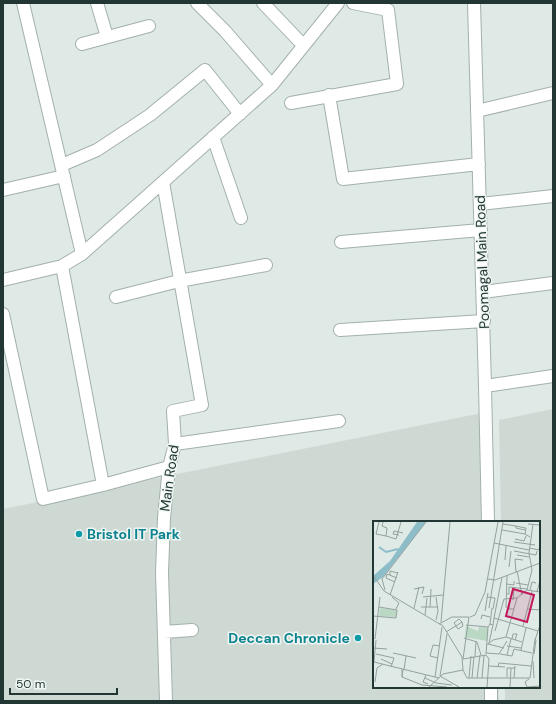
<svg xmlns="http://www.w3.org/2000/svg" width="556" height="704" viewBox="0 0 556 704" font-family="'DM Sans',sans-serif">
<rect width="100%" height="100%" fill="#dfe9e5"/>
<!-- built -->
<path fill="#ced9d4" d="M553,409v292h-48v-14h34v-165h-38l-2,-102z
M492,411l3,111h-121v165h124l1,14h-496v-192z"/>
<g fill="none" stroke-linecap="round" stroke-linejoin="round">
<!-- street casing -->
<g stroke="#a3b0ac" stroke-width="14">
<path id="street" d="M23,3l59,251
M97,3l10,34
M197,3l28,28 47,54
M263,3l40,42
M474,3l11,383 3,136
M82,44l67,-18
M329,95l14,84 136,-15
M291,103l106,-19 -9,-74 -35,-7
M477,111l76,-18
M213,137l28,81
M62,165l35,-15 53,-35 55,-45 35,44
M3,190l61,-14
M480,204l73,-8
M341,242l140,-12
M62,266l41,219
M3,280l59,-14 20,-12 81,-72
M483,292l70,-9
M116,297l63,-16 87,-16
M3,314l40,185 60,-14 66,-18
M340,330l144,-9
M485,386l68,-10
M175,444l164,-23
M164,632l28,-2
M491,687v14
M166,701l-4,-128 2,-55 5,-51 6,-23 -2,-33 29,-6 -39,-223 109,-97 66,-82"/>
</g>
<!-- street -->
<use href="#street" stroke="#fff" stroke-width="12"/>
</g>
<!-- markers -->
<g fill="#0f9aa8" stroke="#eff6f3" stroke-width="1.5">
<circle cx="79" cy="534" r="4"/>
<circle cx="358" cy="638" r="4"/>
</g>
<g text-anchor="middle" stroke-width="3" stroke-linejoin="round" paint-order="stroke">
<!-- street labels -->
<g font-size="14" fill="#223733" stroke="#eff6f3">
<text transform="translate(482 262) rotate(-92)" y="5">Poomagal Main Road</text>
<text transform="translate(169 478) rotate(-82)" y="5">Main Road</text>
</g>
<!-- culture labels -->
<g font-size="14" font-weight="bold" fill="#0d838f" stroke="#eff6f3" text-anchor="start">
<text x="87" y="539">Bristol IT Park</text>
<text x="350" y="643" text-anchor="end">Deccan Chronicle</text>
</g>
</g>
<!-- overview -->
<g transform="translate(373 521)">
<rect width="167" height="167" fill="#dfe9e5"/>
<path d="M7,87l16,2v7l-17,-1zM93,105l12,5 1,-4 9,1 -1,13 -22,-4z" fill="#bad8c4"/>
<path d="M44,1h9l-43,55 -10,7v-8l17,-15z" fill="#8cbdc9"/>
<path fill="none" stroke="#8cbdc9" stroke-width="2" d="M6,26l7,5 12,-3"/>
<path fill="none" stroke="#93a29e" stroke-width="1" d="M6,1l-3,12 10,2 1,-8 -5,-2 1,-4M130,3l13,2M155,3l12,1M129,9l23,4 5,3M152,13l1,-6h-1l-9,-2v2l9,2M26,14l-6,-1 1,-3 9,2M13,15l10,3 5,-17M142,18l9,2 2,-5M141,21l21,3M121,22l35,7M156,27l10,2 1,-8M141,30l22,4 1,-4M144,34l12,2M132,39l1,-14M136,46l2,-16M144,50l5,24M143,51l-1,-13 8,1M0,54l11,16 59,35 19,31 1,13 4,8h63l5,-39M17,54v-4l8,2M115,58l7,1 45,-17M22,61l-9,-4 1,-4 10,4M143,62l12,2M133,63l8,1v-4M41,68l10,-2 -2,7M12,69l-3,-11 44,-57M154,69l13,2M157,69l2,-8 4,1M164,71l3,-12M134,73h2v-7l18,2M17,74l8,-23M19,76l7,6 -3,6M50,76l20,-2M114,76l8,1 -2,11M137,79l-1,9h5M140,79l1,-13M48,86h17M57,86l1,-18M41,87l5,-21M116,87l14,-86M133,87l1,-32M154,88l13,1M112,90l3,-18M52,94l2,-17M0,95l23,2 1,-8 -18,-3M97,96l5,-2 10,-23 13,-70M121,97l8,-41M108,98l1,-4 8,2M63,99l2,-9 -2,-14M68,101l9,-100M66,103l13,-7h17l-6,42M117,103l2,-16M93,104l22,2 2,-3 3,1 1,-7 44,13M150,105l9,-35M122,110l9,-32 13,-1M73,111l8,-5 2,-1 6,-4 -3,-3 -5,4 4,6 5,-3 -1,-4M74,113l-7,42 19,11M133,116l16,5M91,117l13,4 4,13M2,118l5,-42M139,118l1,-5h4l-2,6M3,119l-2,22 65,16M162,119l5,-15M116,122l4,-18M115,123l16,4M114,124l6,-5 13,-3 11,-39 10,-8 5,-20 -3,-17 4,-29M134,125l14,2M0,127l14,1M148,129l5,-22M20,132l23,5M113,132l13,1 8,-13M3,133l18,4 -3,9M113,133l2,-27M127,133l12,2 2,-7 18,4M161,133l2,-14M113,134l3,4 -2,28M134,134l4,-16M102,135l1,-15M65,137l-8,-2 3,-11 7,1M8,138l11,5M90,138l23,-4M160,140l1,17M116,145l16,1M125,146l1,-4 32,3M29,148v8l1,-7M31,149l2,-14M53,154l-3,7 5,2M29,156l20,8 25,2M62,156l7,-50M134,156v-9h8M52,157l11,5 16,2M96,157l2,-22M99,157l2,-22M104,157l3,-23M109,157l2,-23M141,157l1,-12M156,158l-4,3 2,5 13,-1M2,161l2,-14 6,-4M56,166l14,-13 20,-4M137,166l1,-19"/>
<path fill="#c2185b" fill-opacity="0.15" stroke="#c2185b" stroke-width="2" d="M140,68l21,6 -7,27 -21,-6z"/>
<rect width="167" height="167" fill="none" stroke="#223733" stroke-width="2"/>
</g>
<!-- border -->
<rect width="556" height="704" fill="none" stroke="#223733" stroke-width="8"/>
<!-- scale -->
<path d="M10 688v6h107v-6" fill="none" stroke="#223733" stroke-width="2"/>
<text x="16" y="688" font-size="12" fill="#223733" stroke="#eff6f3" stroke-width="3" paint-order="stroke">50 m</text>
</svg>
